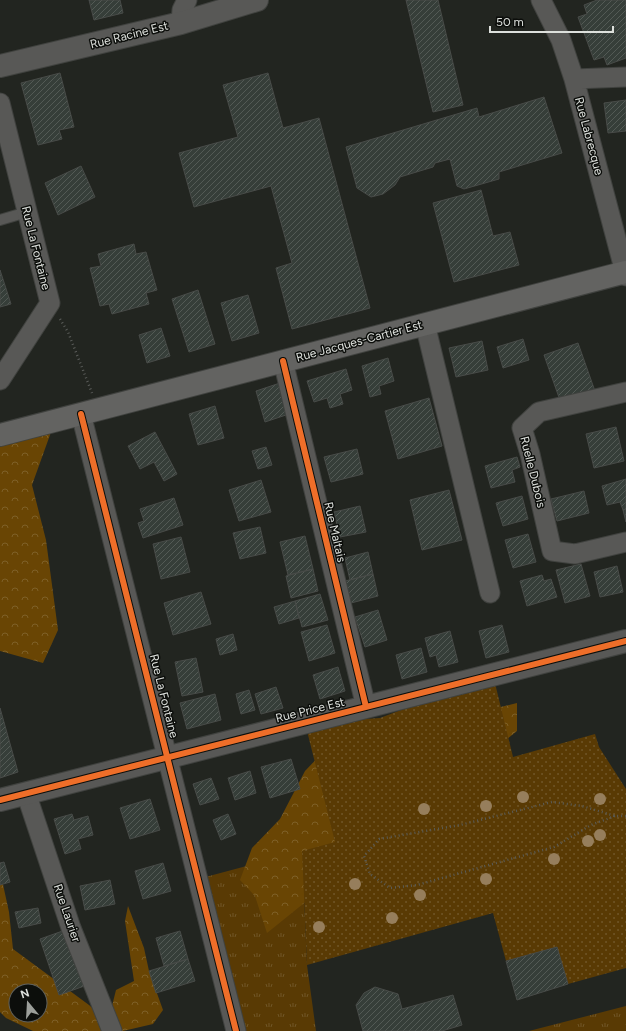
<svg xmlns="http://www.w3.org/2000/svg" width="626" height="1031" viewBox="0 0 626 1031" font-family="Figtree,sans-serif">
<defs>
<pattern id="grass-tufts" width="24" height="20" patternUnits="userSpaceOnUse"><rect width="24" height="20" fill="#593a04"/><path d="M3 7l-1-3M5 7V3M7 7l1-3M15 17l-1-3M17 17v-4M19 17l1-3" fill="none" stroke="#705628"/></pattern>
<pattern id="forest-crowns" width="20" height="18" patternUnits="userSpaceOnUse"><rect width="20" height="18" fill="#694504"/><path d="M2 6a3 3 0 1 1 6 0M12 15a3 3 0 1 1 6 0" fill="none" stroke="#7e6028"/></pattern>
<pattern id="garden-dots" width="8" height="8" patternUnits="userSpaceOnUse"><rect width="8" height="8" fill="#593a04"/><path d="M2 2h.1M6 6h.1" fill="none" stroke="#705628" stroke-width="1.8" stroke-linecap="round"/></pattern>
<pattern id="building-hatch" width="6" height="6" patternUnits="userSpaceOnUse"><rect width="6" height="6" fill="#363e39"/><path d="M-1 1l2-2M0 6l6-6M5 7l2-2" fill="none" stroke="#535a55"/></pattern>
</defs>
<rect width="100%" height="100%" fill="#222520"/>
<!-- grass -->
<path fill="url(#grass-tufts)" d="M302,851l5,114 9,66h-80l-38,-152z
M626,1006v25h-97z"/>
<!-- forest -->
<path fill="url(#forest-crowns)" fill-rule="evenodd" d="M55,421l-23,64 14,55 12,90 -15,33 -43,-12v-216z
M517,703v28l-250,202 -12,-37 -15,-16 12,-32 28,-29 25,-48 22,-23z
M0,879l2,1 7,32 4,37 76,56 19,17 8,-32 18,-9 -9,-60 3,-15 16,42 5,23 14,39 -10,14 -30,7h-90l-27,-13 -6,-6zM16,991h24v24h-24z"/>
<!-- garden -->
<path fill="url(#garden-dots)" d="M493,675l20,82 82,-23 4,13 27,42v179l-58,16 -11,-37 -51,14 -13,-48 -186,52 -5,-114 33,-9 -30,-119 75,-5z"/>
<!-- building -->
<path fill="url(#building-hatch)" stroke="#484b48" d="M89,0h31l3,13 -29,7z
M406,0h32l25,105 -30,7z
M597,0h29v58l-19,7 -3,-8 -10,3 -16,-43 9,-3 -3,-9z
M60,73l14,54 -15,3 3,9 -24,6 -17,-62z
M268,73l15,55 36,-10 51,190 -78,21 -16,-61 16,-5 -21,-77 -77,21 -15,-54 59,-16 -15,-52z
M544,97l18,56 -63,19v7l-35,10 -7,-3 -7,-27 -15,4 -2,4 -33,10 -5,8 -12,9 -12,3 -14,-9 -11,-41 131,-39 2,9z
M626,100v31l-18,2 -4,-30z
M81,166l14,31 -37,18 -13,-32z
M481,190l12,46 17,-4 9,33 -65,17 -21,-79z
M134,244l2,10 10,-2 11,38 -11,3 3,11 -37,10 -3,-10 -9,2 -10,-38 11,-2 -3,-12z
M0,270l11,34 -11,3z
M198,290l17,54 -26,8 -17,-53z
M248,295l11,38 -27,8 -11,-38z
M161,328l9,28 -23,7 -8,-28z
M523,339l6,21 -26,8 -6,-21z
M482,341l6,29 -32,7 -7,-29z
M578,343l18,51 -34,12 -18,-51z
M388,358l6,23 -15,5 2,8 -11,3 -8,-31z
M346,369l6,21 -12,4 3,10 -13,4 -3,-10 -13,4 -7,-21z
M280,383l9,31 -24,8 -9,-31z
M429,398l13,48 -44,13 -13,-48z
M215,406l9,32 -26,7 -9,-31z
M616,427l8,34 -30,7 -8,-34z
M155,432l22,42 -13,7 -10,-19 -14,7 -12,-23z
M266,447l6,18 -14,4 -6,-18z
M357,449l6,25 -32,8 -7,-25z
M517,457l3,10 -8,3 3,12 -24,6 -6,-22z
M626,479v30l-3,1 -3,-8 -13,3 -5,-19z
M261,480l10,32 -32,9 -10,-31z
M449,490l13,50 -40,10 -12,-50z
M584,491l5,22 -32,8 -6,-22z
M522,496l6,23 -25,7 -7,-23z
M174,498l9,27 -40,13 -5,-15 6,-2 -4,-12z
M360,506l6,26 -26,5 -6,-25z
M626,509v13l-3,-12z
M260,527l6,26 -26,6 -7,-26z
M528,534l8,28 -23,6 -8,-28z
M305,536l8,33 -25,6 -8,-33z
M181,537l9,35 -29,7 -8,-35z
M368,552l5,22 -23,6 -5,-22z
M581,564l9,32 -25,7 -9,-33z
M617,566l6,26 -23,5 -6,-25z
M313,569l5,22 -27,7 -5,-22z
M373,574l5,22 -27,7 -6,-22z
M542,575l2,6 7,-2 6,18 -30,9 -7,-25z
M201,592l10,32 -38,11 -9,-32z
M320,594l8,26 -26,7 -7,-26z
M295,601l4,17 -20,6 -5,-17z
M378,610l9,30 -22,7 -10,-30z
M327,625l8,28 -26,8 -8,-29z
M502,625l7,27 -23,6 -7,-27z
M450,631l8,31 -19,5 -3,-12 -6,2 -5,-19z
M233,634l4,16 -17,5 -4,-16z
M421,648l6,24 -25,7 -6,-24z
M196,658l7,34 -21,4 -7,-34z
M338,667l7,24 -25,8 -7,-24z
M276,687l7,21 -22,6 -6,-20z
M249,690l6,20 -14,4 -5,-20z
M215,694l6,26 -34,9 -7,-26z
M0,708l18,64 -18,6z
M291,759l9,30 -30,9 -9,-31z
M250,771l6,22 -21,7 -7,-22z
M211,778l8,21 -19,6 -7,-21z
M150,799l10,31 -30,9 -10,-31z
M72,814l2,6 14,-4 5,19 -15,4 3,10 -16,5 -11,-35z
M228,814l8,20 -15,6 -8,-20z
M4,862l6,20 -10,3v-22z
M163,863l8,28 -28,8 -8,-28z
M110,880l5,24 -30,6 -5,-24z
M38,908l3,15 -22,5 -4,-16z
M71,928l19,56 -31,11 -19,-56z
M180,931l8,28 -24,7 -8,-28z
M557,947l11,37 -51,16 -11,-39z
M188,959l7,22 -39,12 -7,-22z
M375,987l23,7 4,15 51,-14 9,30 -20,6h-79l-7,-26 8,-12z"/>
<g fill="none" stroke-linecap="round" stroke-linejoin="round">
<!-- service casing -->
<g stroke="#40423f" stroke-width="12">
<path id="service" d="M0,220l27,-8"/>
</g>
<!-- minor casing -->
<g stroke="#40423f" stroke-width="21">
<path id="minor" d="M541,0l20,40 13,39 52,197
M181,23l1,-13 5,-10
M574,79l52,-2
M0,103l50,200 -50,77
M425,324l65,269
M283,361l83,346
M626,392l-87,20 -17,16 8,26 22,97 23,3 51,-12
M81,414l155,617
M26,793l45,135 41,103"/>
</g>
<!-- tertiary casing -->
<g stroke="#40423f" stroke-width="24">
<path id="tertiary" d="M0,66l181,-43 76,-23
M0,800l626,-159"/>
</g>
<!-- secondary casing -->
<g stroke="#40423f" stroke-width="24">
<path id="secondary" d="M0,435l626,-163"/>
</g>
<!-- path -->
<path stroke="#5a5c59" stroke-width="2.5" stroke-dasharray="1 3" stroke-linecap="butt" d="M60,319l8,13 24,61
M615,816l-24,9 -37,22 -137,38 -27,3 -20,-14 -6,-18 15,-17 81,-14 92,-23 30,4 33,10h11"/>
<!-- service -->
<use href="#service" stroke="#585856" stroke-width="10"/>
<!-- minor -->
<use href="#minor" stroke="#585856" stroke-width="19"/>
<!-- tertiary -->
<use href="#tertiary" stroke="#585856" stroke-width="22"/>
<!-- secondary -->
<use href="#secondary" stroke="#636361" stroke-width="22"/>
<!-- cycleway casing -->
<g stroke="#0c0e0b" stroke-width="8">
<path id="cycleway" d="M283,361l83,346
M81,414l155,617
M0,800l626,-159"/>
</g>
<!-- cycleway -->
<use href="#cycleway" stroke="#ee6e29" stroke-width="6"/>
</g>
<!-- trees -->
<g fill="#967e5c">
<circle cx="523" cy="797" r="6"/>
<circle cx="600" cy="799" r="6"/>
<circle cx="486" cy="806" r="6"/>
<circle cx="424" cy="809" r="6"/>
<circle cx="600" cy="835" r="6"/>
<circle cx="588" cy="841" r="6"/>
<circle cx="554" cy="859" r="6"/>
<circle cx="486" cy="879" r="6"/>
<circle cx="355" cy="884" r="6"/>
<circle cx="420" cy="895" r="6"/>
<circle cx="392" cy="918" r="6"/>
<circle cx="319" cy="927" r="6"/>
</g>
<g text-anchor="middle" stroke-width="3" stroke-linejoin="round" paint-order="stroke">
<!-- street labels -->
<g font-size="12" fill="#dde0dc" stroke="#0c0e0b">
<text transform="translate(129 35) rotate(-14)" y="4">Rue Racine Est</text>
<text transform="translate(589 136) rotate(75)" y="4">Rue Labrecque</text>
<text transform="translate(36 248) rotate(76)" y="4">Rue La Fontaine</text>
<text transform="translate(359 341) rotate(-15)" y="4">Rue Jacques-Cartier Est</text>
<text transform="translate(533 472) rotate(76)" y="4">Ruelle Dubois</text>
<text transform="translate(335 532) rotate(77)" y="4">Rue Maltais</text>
<text transform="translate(164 696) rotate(76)" y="4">Rue La Fontaine</text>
<text transform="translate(310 710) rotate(-14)" y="4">Rue Price Est</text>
<text transform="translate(67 913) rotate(71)" y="4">Rue Laurier</text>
</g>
</g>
<!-- north arrow -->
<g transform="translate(28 1003) rotate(342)"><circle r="19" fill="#0c0e0b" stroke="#60625f"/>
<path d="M0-3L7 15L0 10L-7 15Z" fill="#9c9f9a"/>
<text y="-6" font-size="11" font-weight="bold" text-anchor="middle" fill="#dde0dc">N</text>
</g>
<!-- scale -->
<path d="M490 26v6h123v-6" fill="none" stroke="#dde0dc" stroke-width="2"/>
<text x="496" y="26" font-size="12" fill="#dde0dc" stroke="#0c0e0b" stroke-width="3" paint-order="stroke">50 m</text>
</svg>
